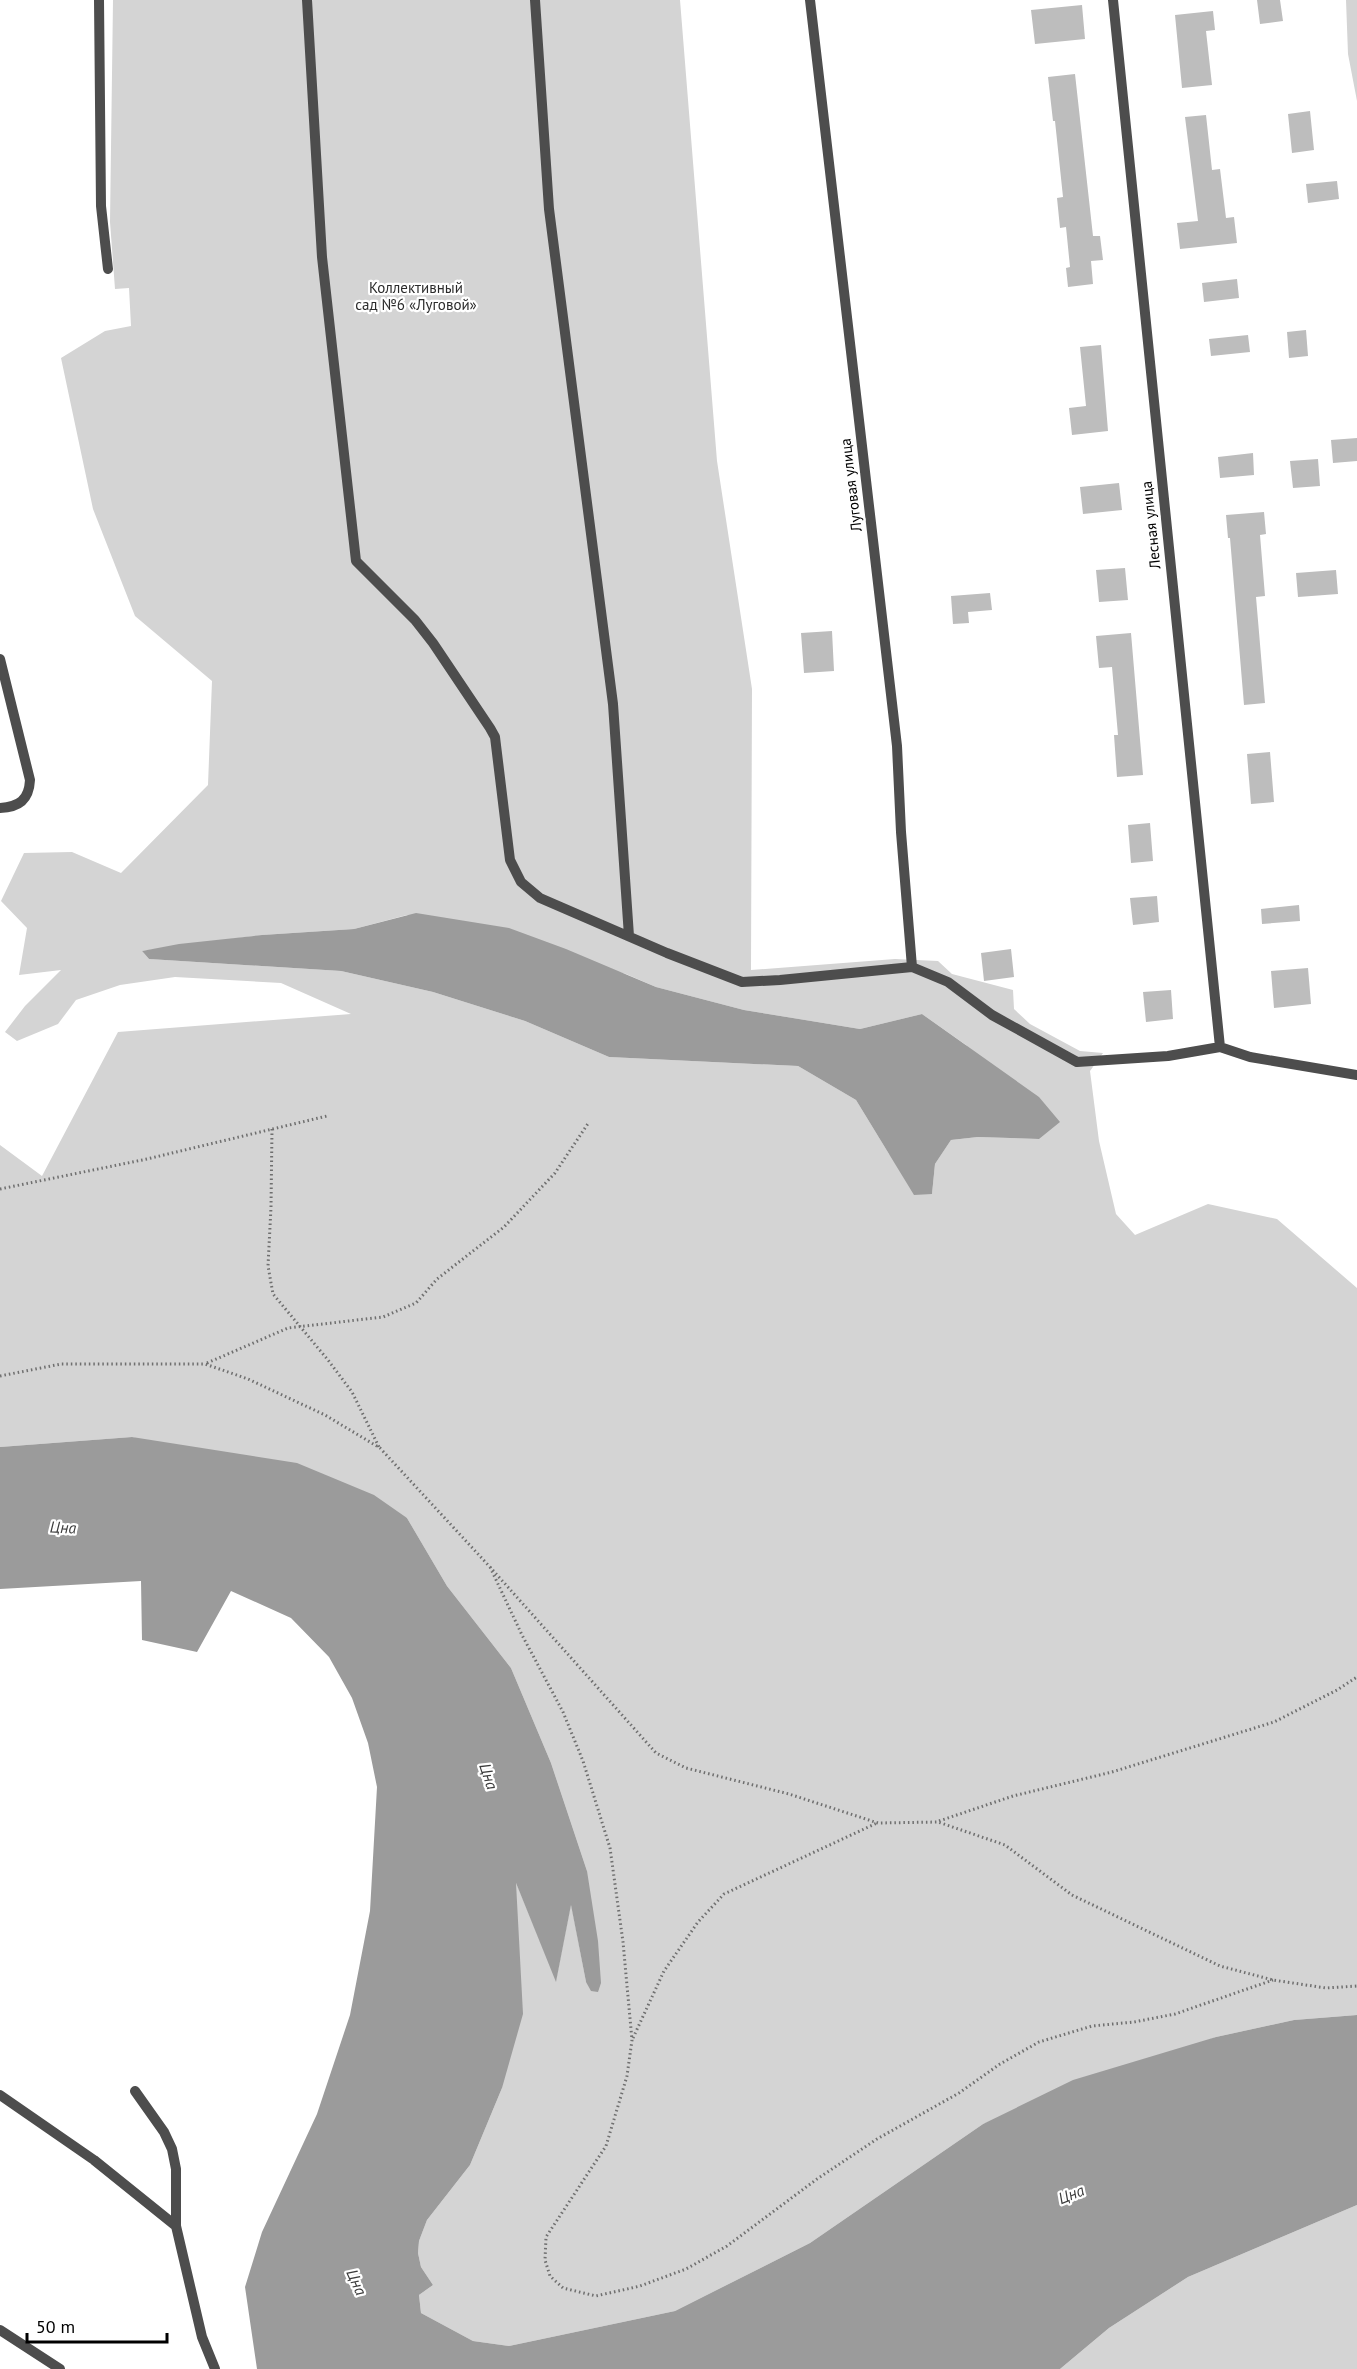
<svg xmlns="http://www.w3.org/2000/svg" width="1357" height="2369" viewBox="0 0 1357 2369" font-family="'PT Sans',sans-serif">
<rect width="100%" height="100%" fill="#fff"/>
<!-- green -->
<path fill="#d4d4d4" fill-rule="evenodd" d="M113,0h567l37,461 35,228 -1,281 144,-11 43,2 14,13 61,16 1,19 16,15 50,27 23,2 -13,18 9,70 17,73 19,21 73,-31 69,15 80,69v727l-63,5 -78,17 -233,87 -173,119 -135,68 -166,35 -36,-5 -52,-28 -2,-18 14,-10 -12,-18 -3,-14 1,-12 8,-21 43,-55 32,-77 13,-208 41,100 15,-77 15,79 1,-111 -36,-108 -40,-95 -64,-82 -40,-68 -275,-81 -132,10v-302l42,31 76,-144 233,-18 -70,-31 -106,-6 -55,8 -44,15 -18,24 -41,17 -12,-9 20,-26 36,-36 -42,5 8,-47 -26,-27 23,-48 48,-1 49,21 87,-88 4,-104 -77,-65 -42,-107 -32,-151 44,-27 26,-5 -2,-38 -14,1 -5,-67zM407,915l219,59 30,13 88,23 116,19 62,-15 44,31 73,94 -61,-2 -27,3 -16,24 -3,30 -43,-40 -33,-54 -58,-34 -189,-9 -84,-36 -92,-29 -92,-21 -192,-12 -7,-8 120,-16 92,-6z
M1346,0h11v101l-9,-47z
M1357,2205v164h-297l49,-41 79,-51z"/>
<!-- water -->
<path fill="#9b9b9b" d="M416,913l93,15 57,21 90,38 88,23 116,19 62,-15 117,83 21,25 -21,17 -61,-2 -27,3 -16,24 -3,30 -18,1 -58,-95 -58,-34 -189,-9 -84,-36 -92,-29 -92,-21 -192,-12 -7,-8 37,-7 83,-9 92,-6z
M132,1437l165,26 77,32 33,23 40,68 64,82 40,95 36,108 11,70 3,42 -3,9 -7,-1 -5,-9 -15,-77 -15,77 -40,-99 7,131 -21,74 -32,77 -43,55 -8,21 -1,12 3,14 12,18 -14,10 2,18 52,28 36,5 166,-35 135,-68 173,-119 90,-44 143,-43 78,-17 63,-5v190l-169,72 -79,51 -49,41h-803l-12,-82 17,-55 55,-118 33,-99 20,-104 7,-124 -9,-44 -16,-45 -23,-41 -38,-39 -60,-27 -34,61 -55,-12 -1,-59 -141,8v-142z"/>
<!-- building -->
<path fill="#bdbdbd" d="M1257,0h23l3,21 -23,3z
M1082,5l3,34 -50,5 -4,-34z
M1213,11l2,19 -9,1 6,54 -30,3 -7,-73z
M1075,74l18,162h7l3,24 -12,1 2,23 -25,3 -2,-19 4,-1 -4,-40 -6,1 -3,-30 6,-1 -8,-76h-2l-5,-44z
M1310,111l4,39 -22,3 -4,-39z
M1206,115l6,55 8,-1 6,49 8,-1 3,26 -57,6 -3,-26 21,-2 -13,-104z
M1337,181l2,18 -31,4 -2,-19z
M1237,279l2,19 -35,4 -2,-19z
M1306,330l2,26 -19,2 -2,-26z
M1248,335l2,17 -39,4 -2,-17z
M1101,345l7,86 -36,4 -3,-27 17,-2 -6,-59z
M1357,438v23l-24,2 -2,-23z
M1253,453l1,22 -34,3 -2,-21z
M1318,459l2,27 -27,2 -3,-27z
M1119,483l3,27 -39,4 -3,-27z
M1264,512l2,22 -6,1 5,61 -9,1 9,106 -21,2 -14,-167h-2l-2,-23z
M1125,568l3,32 -29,2 -3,-32z
M1336,570l2,24 -40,3 -2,-24z
M990,593l2,17 -24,2 1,11 -16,1 -2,-28z
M832,631l2,40 -30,2 -3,-40z
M1131,633l12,142 -26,2 -3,-42h4l-6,-68 -13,1 -3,-32z
M1270,752l4,50 -23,2 -4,-50z
M1150,823l3,38 -22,2 -3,-38z
M1157,896l2,26 -26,3 -3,-27z
M1299,905l1,16 -38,3 -1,-15z
M1011,949l3,28 -30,4 -3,-28z
M1308,968l3,36 -37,4 -3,-37z
M1171,990l2,29 -27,3 -3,-30z"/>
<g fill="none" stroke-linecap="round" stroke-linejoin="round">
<!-- path -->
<path stroke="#6f6f6f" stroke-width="3" stroke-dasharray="1.5 3" stroke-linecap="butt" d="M272,1129l-1,78 -3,59 5,28 55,66 24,32 27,55
M0,1189l147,-30 180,-43
M207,1363l81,-35 95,-11 33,-14 21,-24 67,-52 51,-54 34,-51
M0,1376l61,-12h144l43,15 77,36 55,33 110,119 166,186 30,15 103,26 89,29 60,-1 67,23 67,50 148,71 53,14 53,8 31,-2
M490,1567l32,68 41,77 20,49 27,87 13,94 9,98 -5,36 -21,70 -60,91 -1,23 5,16 13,12 33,8 44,-10 46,-17 41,-23 90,-67 60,-40 82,-46 41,-29 39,-22 53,-16 42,-4 41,-8 98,-34
M939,1821l74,-25 99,-24 162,-50 63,-32 20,-13
M633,2038l31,-67 34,-49 26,-28 153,-71"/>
<!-- minor -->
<path stroke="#4d4d4d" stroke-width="10" d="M99,0l2,206 7,63
M307,0l15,257 34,304 59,59 18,23 57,85 5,9 15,123 11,22 19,16 127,55 75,29 38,-2 132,-13 36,15 44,33 85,47 91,-6 52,-9 30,10 107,18
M535,0l14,209 64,495 16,232
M810,0l87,746 4,86 11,135
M1113,0l107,1047
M0,659l30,121c-1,20 -11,27 -30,28
M135,2091l29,41 8,17 4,20v57l26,111 13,32
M0,2095l94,65 82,66
M0,2330l60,39"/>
</g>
<g text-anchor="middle" stroke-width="4.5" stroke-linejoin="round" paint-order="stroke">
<!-- park labels -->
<g font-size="15" fill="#2b2b2b" stroke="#fff">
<text x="416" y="293">Коллективный<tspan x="416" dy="17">сад №6 «Луговой»</tspan></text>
</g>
<!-- street labels -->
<g font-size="15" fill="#000" stroke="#fff">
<text transform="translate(851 485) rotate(-97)" y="5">Луговая улица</text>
<text transform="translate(1151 525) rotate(-96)" y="5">Лесная улица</text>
</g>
<!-- water labels -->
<g font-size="16" font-style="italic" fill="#3c3c3c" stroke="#fff">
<text transform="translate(63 1527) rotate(2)" y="6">Цна</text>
<text transform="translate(489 1776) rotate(71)" y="6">Цна</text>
<text transform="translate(1071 2194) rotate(-22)" y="6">Цна</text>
<text transform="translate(357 2282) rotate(66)" y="6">Цна</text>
</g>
</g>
<!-- scale -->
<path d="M27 2333v9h140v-9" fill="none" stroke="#000000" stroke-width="3"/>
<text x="36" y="2333" font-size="18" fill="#000000" stroke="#ffffff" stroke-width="4.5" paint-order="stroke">50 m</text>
</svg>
